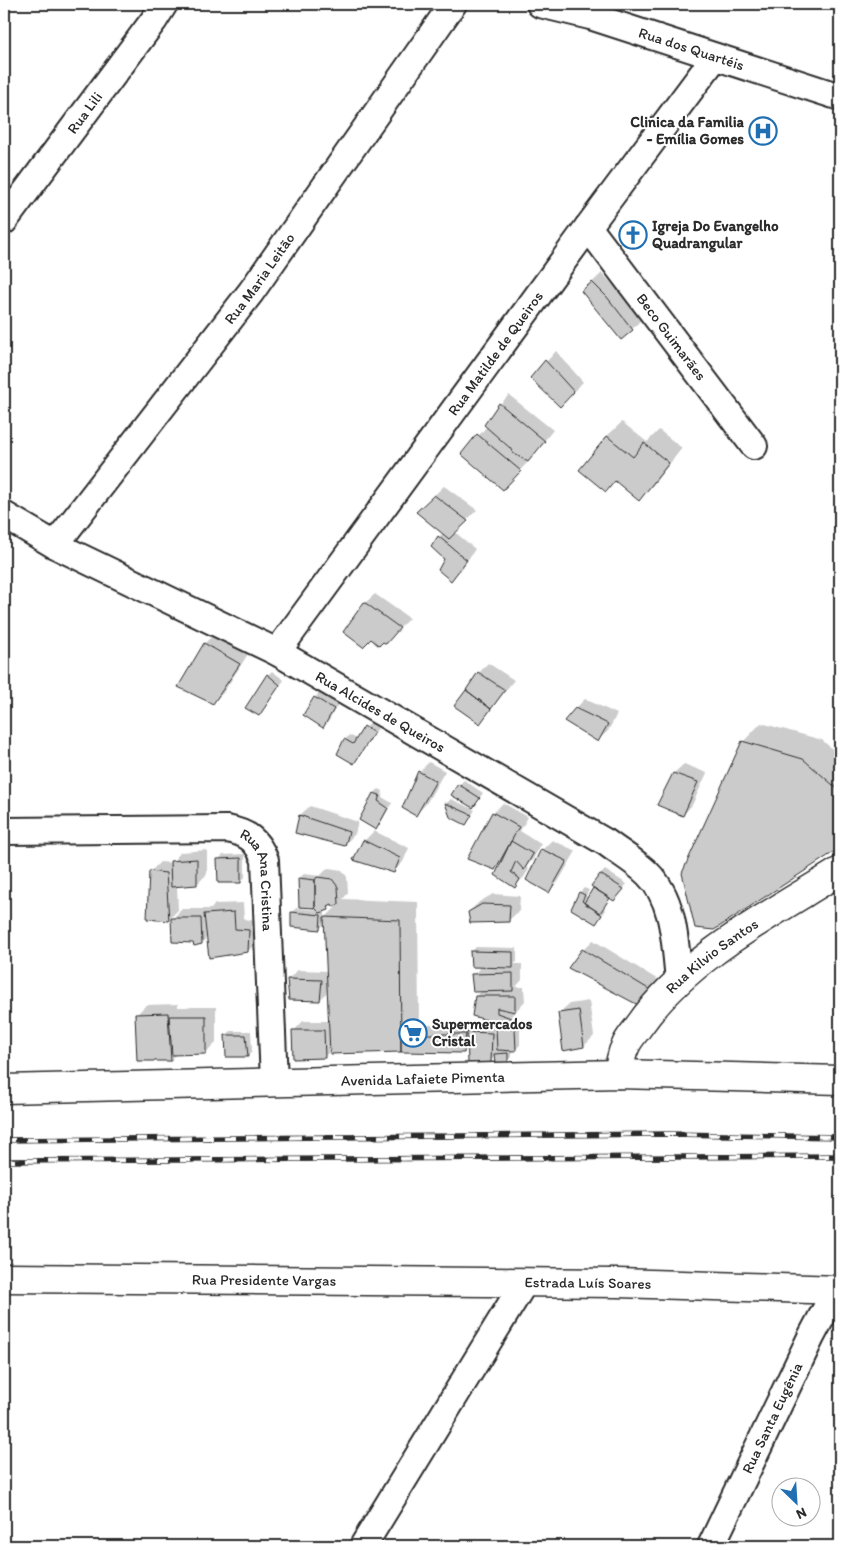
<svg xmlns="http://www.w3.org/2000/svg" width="844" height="1550" viewBox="0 0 844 1550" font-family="Itim,sans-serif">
<rect width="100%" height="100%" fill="#fff"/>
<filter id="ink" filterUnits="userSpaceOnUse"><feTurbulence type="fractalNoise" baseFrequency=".02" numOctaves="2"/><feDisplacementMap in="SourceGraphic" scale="10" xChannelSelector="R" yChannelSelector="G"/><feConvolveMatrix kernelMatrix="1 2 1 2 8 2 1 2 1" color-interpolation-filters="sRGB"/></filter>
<g filter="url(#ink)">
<!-- shadow -->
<path fill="#0003" fill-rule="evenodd" d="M602,273l14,15 25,32 -9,9 -49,-38z
M556,351l27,31 -23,23 -28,-27z
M509,395l44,35 -24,30v1l-26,27 -40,-34 24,-28 13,-22z
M622,422l25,20 12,-12 23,18 -29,37 -15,14 -23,-19 -35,-11 27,-33z
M444,486l33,24 -22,22 20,17 -14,21 -10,9 -12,-42 4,-4 -16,-31z
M375,594l34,24 -23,25 -21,-40z
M214,634l34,20 -25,39 -10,9 -8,-59z
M488,663l26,17 -34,43 -1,-50z
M272,671l12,9 -25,35 9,-40z
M319,693l19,11 -10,18 -5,4 -8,-28z
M585,699l32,15 -9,17 -10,9 -23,-31z
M370,723l8,5 -24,35 -9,-23 4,-5 8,4z
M761,723l61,17 18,16v91l-126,82 29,-187z
M429,762l16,9 -19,33 -10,10 3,-42z
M684,764l23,9 -15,32 -9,10 -9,-42z
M464,780l19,13 -10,14 -14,-22z
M379,789l4,2 -1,6 10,6 -12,21 -4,5 -2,-36z
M451,799l24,11 -9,14 -15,-8 -4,-13z
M503,803l25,14 -8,14 21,13 -8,15 -7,8 3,2 -5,8 -9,9 -12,-26 -8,8 -2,-55z
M310,806l48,16 -3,12 -10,10 -49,-12 4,-17z
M374,831l35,17 -6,14 -10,10 -29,-31z
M552,840l24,11 -18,31 -9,9 -7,-41z
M207,850v24l-10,10 -20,1 1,25 -10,10 -18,-48 10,-10 11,1 10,-11z
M245,854v23l-4,5 -22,-23 4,-4z
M328,868l14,2 5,7 1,16 -5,6 75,3 1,123h57l2,-2 24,1 -26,-28 6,-5 -9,-16 9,-9 -11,-14 5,-5 41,1v14l-3,2h8v16l-6,7h8l1,14 -20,22 15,1v21l-4,4h-4v8l-5,4 -11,-5 -6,5 -21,-14 -5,5 -63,-2 -70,3v-3l-7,7 -30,-26 9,-10h27l-2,-30 -8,9 -32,-21 10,-9 30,1 -2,-48 -6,5 -28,-15 4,-5 23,2 -20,-32 5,-4 16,2zM333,904l2,4 -10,10v-8z
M605,870l22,14 -9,11 -7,2 -8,11 3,2 -6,8 -28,-10 8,-16 4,-4 5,2 -3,6 2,2 13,-24z
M493,894l27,2 -1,15 -10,9 -40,-8 10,-10z
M243,903l1,16 14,2v20l-10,10 -40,-15 -6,7 -30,-24 10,-10h29l4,-5z
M593,940l67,41 -21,23 -56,-54z
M589,1001l5,35 -10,10 -20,3 -5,-36 10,-9z
M178,1004v3h38v36l-10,10 -30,1 -6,6 -34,-45 10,-10z
M231,1031h20l1,20 -4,5 -22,-21z"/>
<!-- building -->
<path fill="#cbcbcb" stroke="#2b2b2b" d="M592,282l15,15 26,33 -12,10 -40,-49z
M545,360l29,32 -14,15 -30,-29z
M499,403l46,38 -17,21 -15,-9 -3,-5 -26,-23z
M477,434l44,37 -18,19 -42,-36z
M607,436l26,21 11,-14 25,20 -30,38 -24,-20 -9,11 -27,-22z
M434,495l34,26 -19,18 -33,-27z
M438,536l29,24 -16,21 -13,-11 6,-11 -13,-12z
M364,602l36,26 -14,16 -3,-2 -4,4 -8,-7 -8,8 -20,-15z
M204,643l36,21 -27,40 -35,-17z
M478,672l27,18 -14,19 -25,-19z
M267,674l13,11 -21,31 -14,-8z
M466,690l25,19 -11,15 -26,-18z
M314,697l20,12 -11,19 -20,-13z
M575,708l33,16 -10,18 -34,-21z
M364,726l10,7 -20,31 -17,-10 7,-15 9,5z
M742,741l61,18 37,32v57l-126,82 -19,-2 -13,-55z
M418,771l18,10 -20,35 -14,-8z
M673,773l25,9 -15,34 -26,-11z
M458,784l22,14 -7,10 -22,-13z
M373,793l7,2 -2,6 10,7 -12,22 -17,-10z
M445,803l27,12 -6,10 -16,-8z
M492,812l27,15 -24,43 -28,-11z
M299,815l50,17 -4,14 -50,-13z
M363,840l37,18 -6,15 -41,-13z
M511,841l22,13 -9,16 -8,-9 -5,11 9,7 -5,9 -20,-13z
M541,849l26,12 -18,32 -23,-13z
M241,858v25h-23l-1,-24z
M197,859v26l-26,2 -1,-26z
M149,871l17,2 3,48 -22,-2z
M600,874l24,15 -10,12 -23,-15z
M317,877l15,2 6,8 1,17 -6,3 -1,-3 -4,2 1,4 -9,3 -5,-5v-28z
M298,878l17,2v28l-16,-1z
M593,888l17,10 -10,15 -16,-10z
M579,892l6,3 -3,6 20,14 -6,9 -25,-15z
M482,904l28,1 -1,17 -39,1 -2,-11z
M234,912l1,17 14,1 -1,22 -39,6 -5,-44z
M291,912l30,3 -1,15 -29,-3z
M324,917l76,3 1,132 -71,2z
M171,918h30l1,26 -8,2 -1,-3 -21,-1z
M582,949l70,42 -12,15 -72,-38z
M470,951l43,1v16l-42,-1z
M513,973v18l-40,1 -2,-18z
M287,979l35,1 -2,21 -31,-1z
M475,996h40v16l-18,-4v5l14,5 -6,7 -33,-9z
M579,1010l5,37 -21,4 -5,-38z
M168,1013l3,48h-34l-2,-47z
M169,1016h37v38l-34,1z
M496,1027l19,1 1,23 -19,-1z
M292,1030h32l1,28 -32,1z
M467,1032l25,1 -1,30h-23z
M401,1034h65l-2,19 -63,-1z
M225,1035h21l2,22h-22z
M508,1053v10l-13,1 -1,-10z"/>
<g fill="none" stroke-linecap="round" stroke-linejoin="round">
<!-- minor casing -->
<g stroke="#2b2b2b" stroke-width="30">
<g id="minor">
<path id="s1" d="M540,4l50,12 250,81"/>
<path id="s2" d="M4,221l150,-201 10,-16"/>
<path id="s3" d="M588,227l166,219"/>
<path id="s4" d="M4,515l51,30 222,107 330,191c13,10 29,19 41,31 27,26 27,71 31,106"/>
<path id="s5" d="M55,545l196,-253 202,-288"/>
<path id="s6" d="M277,652l311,-425 127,-170"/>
<path id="s7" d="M4,831l223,-2c21,4 30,11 38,31l9,222"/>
<path d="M363,1546l161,-263"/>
<path id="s8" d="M711,1546l100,-209 25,-47"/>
</g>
</g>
<!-- major casing -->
<g stroke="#2b2b2b" stroke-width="31">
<g id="major">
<path id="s9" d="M619,1074c1,-10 2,-20 7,-29 3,-7 9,-13 13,-19 48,-69 131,-111 201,-155"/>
<path id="s10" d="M4,1089l615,-15 221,6"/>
<path id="s11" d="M4,1278l614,5 222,7"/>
</g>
</g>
<!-- minor -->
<use href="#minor" stroke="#fff" stroke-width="26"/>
<!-- major -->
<use href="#major" stroke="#fff" stroke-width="28"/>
<!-- rail casing -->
<g stroke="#2b2b2b" stroke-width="5.5">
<path id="rail" d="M4,1140l666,-6 170,3
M4,1161l836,-5"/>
</g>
<!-- rail -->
<use href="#rail" stroke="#fff" stroke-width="4" stroke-dasharray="11" stroke-linecap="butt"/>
</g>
</g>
<!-- icons -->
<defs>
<g id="hospital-ring" transform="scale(1.4375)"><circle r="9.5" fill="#fff" stroke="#1f6fb2" stroke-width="1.5"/><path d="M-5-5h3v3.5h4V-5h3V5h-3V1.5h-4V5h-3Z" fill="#1f6fb2"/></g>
<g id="church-ring" transform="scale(1.4375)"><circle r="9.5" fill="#fff" stroke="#1f6fb2" stroke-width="1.5"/><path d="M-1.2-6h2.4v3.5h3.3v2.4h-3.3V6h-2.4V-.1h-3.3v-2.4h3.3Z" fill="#1f6fb2"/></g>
<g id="supermarket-ring" transform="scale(1.4375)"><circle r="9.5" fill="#fff" stroke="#1f6fb2" stroke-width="1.5"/><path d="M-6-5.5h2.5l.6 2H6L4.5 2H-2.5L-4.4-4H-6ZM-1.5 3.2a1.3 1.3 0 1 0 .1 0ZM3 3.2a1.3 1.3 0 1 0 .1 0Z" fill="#1f6fb2"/></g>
</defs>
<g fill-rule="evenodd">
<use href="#hospital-ring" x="763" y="131"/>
<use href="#church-ring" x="633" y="235"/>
<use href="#supermarket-ring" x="413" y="1033"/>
</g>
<g text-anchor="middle" stroke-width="4" stroke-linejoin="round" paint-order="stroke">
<!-- street labels -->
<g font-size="15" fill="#2b2b2b" stroke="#fff">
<text dy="5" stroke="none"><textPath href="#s1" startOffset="158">Rua dos Quartéis</textPath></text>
<text dy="5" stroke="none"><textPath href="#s2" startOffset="135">Rua Lili</textPath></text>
<text dy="5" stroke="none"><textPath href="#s5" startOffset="336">Rua Maria Leitão</textPath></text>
<text dy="5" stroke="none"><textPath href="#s3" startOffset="138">Beco Guimarães</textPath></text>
<text dy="5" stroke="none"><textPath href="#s6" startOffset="370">Rua Matilde de Queiros</textPath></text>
<text dy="5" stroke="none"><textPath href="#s4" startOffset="425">Rua Alcides de Queiros</textPath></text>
<text dy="5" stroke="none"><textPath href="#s7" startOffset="292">Rua Ana Cristina</textPath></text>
<text dy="5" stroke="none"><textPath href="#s9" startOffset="155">Rua Kilvio Santos</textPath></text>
<text dy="5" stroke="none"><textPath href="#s10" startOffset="419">Avenida Lafaiete Pimenta</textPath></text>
<text dy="5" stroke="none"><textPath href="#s11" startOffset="260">Rua Presidente Vargas</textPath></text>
<text dy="5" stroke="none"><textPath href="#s11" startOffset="584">Estrada Luís Soares</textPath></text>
<text dy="5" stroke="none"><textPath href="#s8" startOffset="142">Rua Santa Eugênia</textPath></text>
</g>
<!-- poi labels -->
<g font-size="15" font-weight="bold" fill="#2b2b2b" stroke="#fff" text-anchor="start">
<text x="744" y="127" text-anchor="end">Clinica da Familia<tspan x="744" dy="17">- Emília Gomes</tspan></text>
<text x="652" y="231">Igreja Do Evangelho<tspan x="652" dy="17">Quadrangular</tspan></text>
<text x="432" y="1029">Supermercados<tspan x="432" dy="17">Cristal</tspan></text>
</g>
</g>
<!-- margin -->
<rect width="844" height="1550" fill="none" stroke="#fff" stroke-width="20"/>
<rect x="10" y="10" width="824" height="1530" fill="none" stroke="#2b2b2b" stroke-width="2" filter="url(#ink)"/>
<!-- north arrow -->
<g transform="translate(796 1502) rotate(155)"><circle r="24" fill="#ffffff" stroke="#aaaaaa"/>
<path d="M0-4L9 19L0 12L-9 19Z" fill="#1f6fb2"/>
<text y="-8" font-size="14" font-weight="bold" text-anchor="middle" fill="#2b2b2b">N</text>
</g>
</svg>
